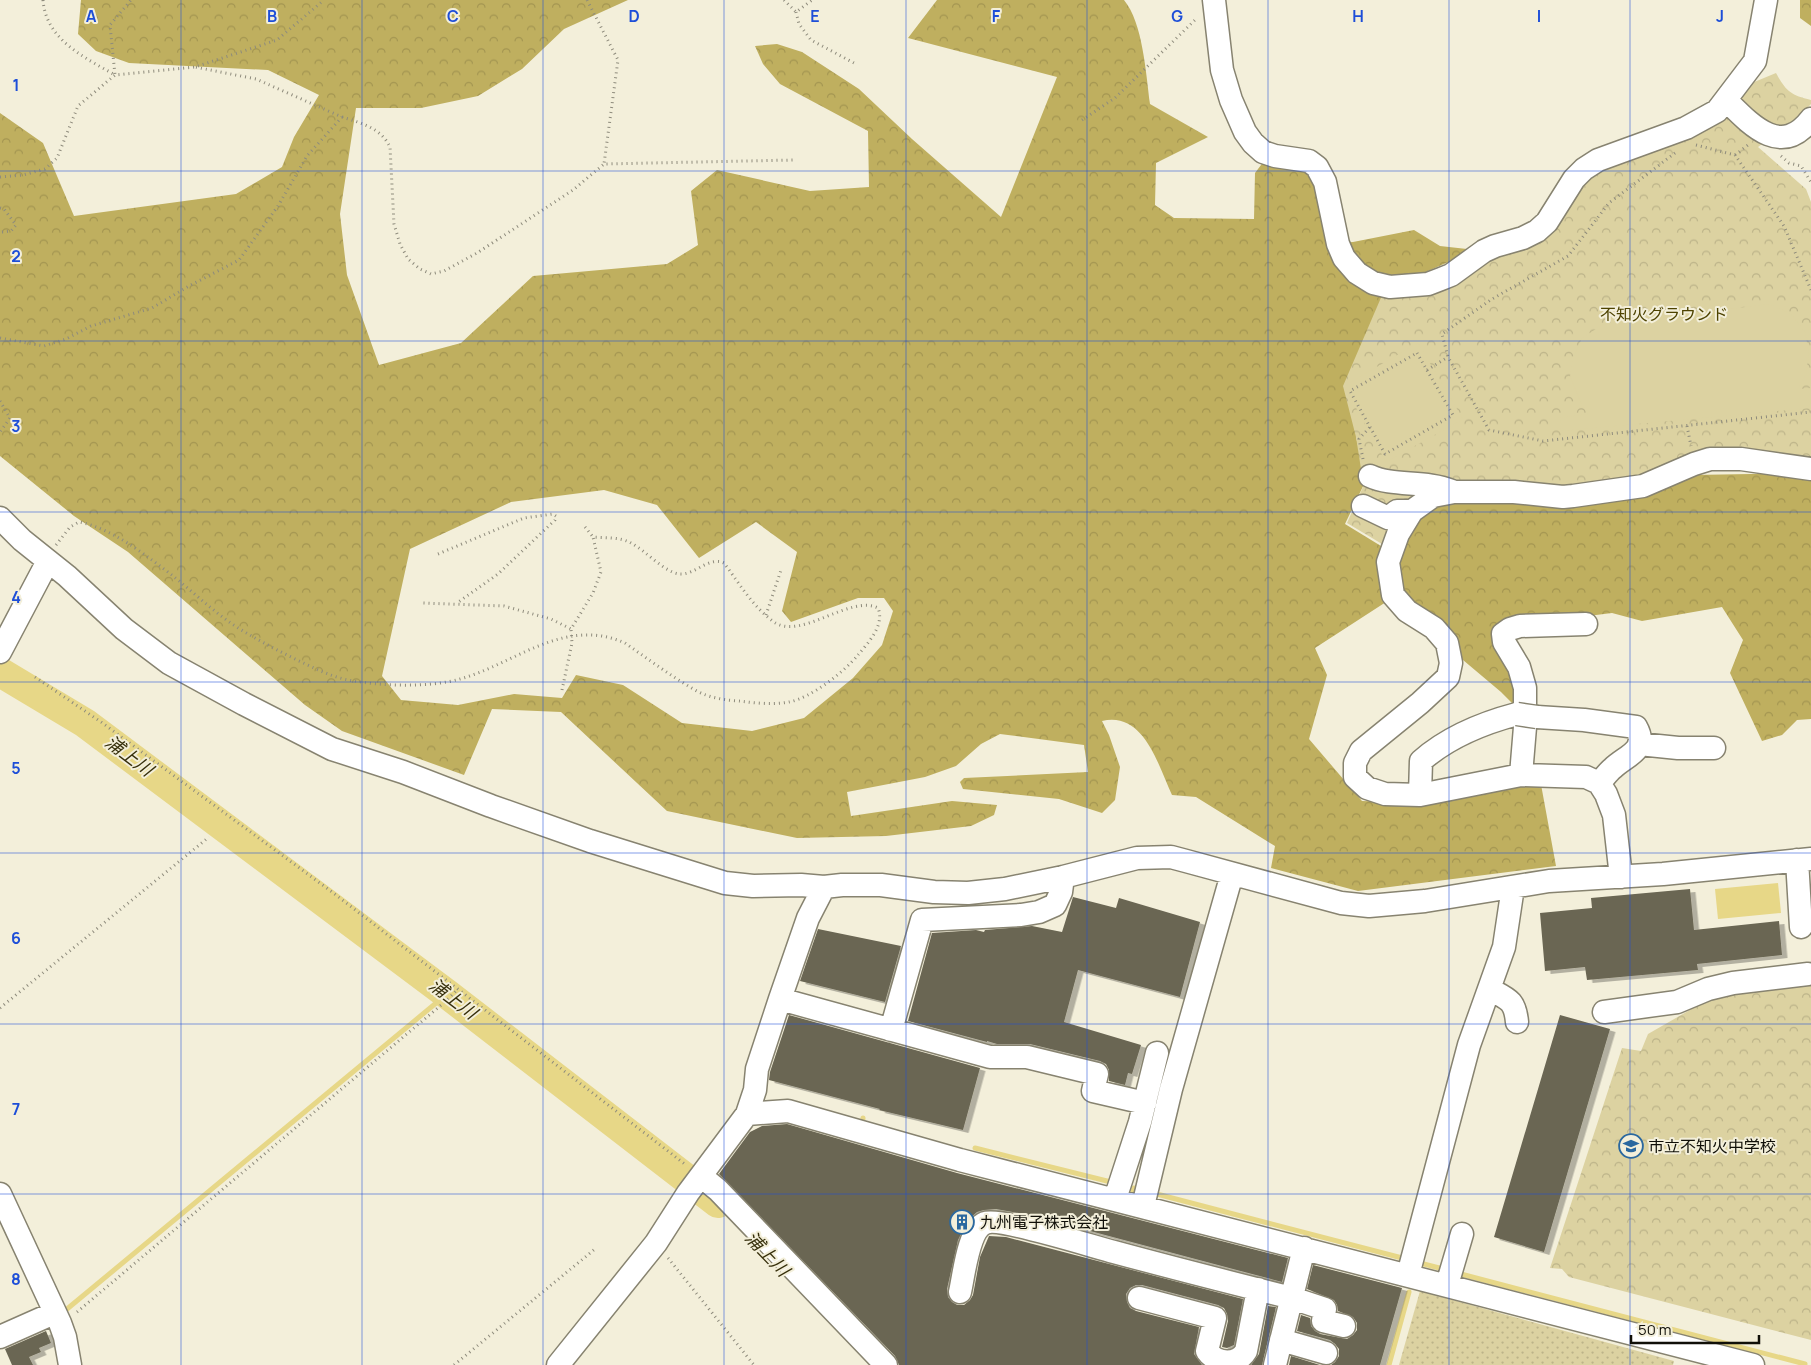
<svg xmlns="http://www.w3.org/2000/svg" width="1811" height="1365" viewBox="0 0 1811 1365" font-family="Manrope,'Noto Sans JP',sans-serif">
<defs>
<pattern id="grass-dots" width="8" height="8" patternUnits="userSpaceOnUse" patternTransform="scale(1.25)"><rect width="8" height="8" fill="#dcd2a1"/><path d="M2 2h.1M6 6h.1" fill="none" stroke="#bcb389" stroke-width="1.8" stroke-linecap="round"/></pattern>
<pattern id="forest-crowns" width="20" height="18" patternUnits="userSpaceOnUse" patternTransform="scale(1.25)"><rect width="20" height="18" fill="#bfaf5f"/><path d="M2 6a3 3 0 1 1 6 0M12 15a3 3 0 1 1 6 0" fill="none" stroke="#a39551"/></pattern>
<pattern id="park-crowns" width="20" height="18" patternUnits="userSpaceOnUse" patternTransform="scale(1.25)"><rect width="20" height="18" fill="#dcd2a1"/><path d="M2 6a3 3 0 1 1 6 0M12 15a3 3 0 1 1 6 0" fill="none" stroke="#bcb389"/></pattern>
<filter id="shadow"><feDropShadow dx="5.5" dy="3" stdDeviation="0" flood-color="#0004"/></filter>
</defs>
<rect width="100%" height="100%" fill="#f3efda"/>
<!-- grass -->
<path fill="url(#grass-dots)" d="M1420,1291l254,70 -1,4h-274z"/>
<!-- forest -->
<path fill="url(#forest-crowns)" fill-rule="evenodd" d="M81,0h547l-64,29 -42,40 -44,27 -57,12h-65l-16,106 7,61 32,90 82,-22 72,-67 134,-12 31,-19 -7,-54 26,-21 93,21 59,-4 -1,-56 -88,-47 -17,-20 -8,-18 22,-2 25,8 57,37 53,50 89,78 56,-140 -149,-39 29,-38h187c19,23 22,74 26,104l58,33 -52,26 -1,42 19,13 80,1 1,-46 9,-12 50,12 19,70 20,-1 61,-12 26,16 36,4 -71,31 -49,156 10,43 -21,44 36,22 14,5 5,-17 34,-31 258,-28 119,-2v246l-14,1 -15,15 -20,6 -32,-68 13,-33 -21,-33 -80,14 -30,-8 -112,14 19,50 -4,29 -14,-14 -38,-32 -14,-22 -63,-36 -71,46 12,27 -18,64 53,62 63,2 115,-24 16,87 -198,25 -87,-23 4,-22 -79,-49 -24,-2c-14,-30 -28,-84 -70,-74l7,14 11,32 -5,33 -13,13 -43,-14 -96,-10 -3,-7 4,-4 124,-6 -4,-27 -84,-11 -19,10 -25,22 -31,11 -78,15 4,24 101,-15 45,4 -3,10 -23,11 -85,10 -89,2 -130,-27 -106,-99 -69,-3 -28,66 -122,-44 -37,-26 -177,-153 -54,-36 -74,-60v-343l43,30 31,73 162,-22 46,-27 12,-30 25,-42 -51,-25 -139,-7 -33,-12 -18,-17zM604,490l53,15 42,53 57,-36 41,30 -15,59 9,11 67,-24h26l9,13 -11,34 -29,33 -49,40 -52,13 -70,-8 -59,-38 -47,-10 -14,23 -48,-4 -56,11 -57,-5 -19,-24 28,-127 101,-47z
M1800,0h11v26l-11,-8z"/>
<!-- park -->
<path fill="url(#park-crowns)" d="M1776,73c10,18 14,22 35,27v4l-15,15 -38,28 48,42 5,13v263l-50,-7 -112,19 -82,12 -138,6 -42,52 -40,-24 19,-43 -5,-11 -5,-32 -13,-51 40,-93 106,-39 40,-12 45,-57 173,-100z
M1799,982l12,4v354l-242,-63 -7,-8 -12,-1 72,-220 19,3 7,-17 61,-35z"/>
<!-- pitch -->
<path fill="#dcd2a1" d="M1769,304l22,10 14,18 4,21 -3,21 -8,15 13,-1v20l-250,23 -1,-13 28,-4 -8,-13 -10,-25 4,-20 8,-18 20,-13z
M1418,343l45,76 -77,43 -42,-76z"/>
<!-- water -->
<path fill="#e7d787" d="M1778,883l3,30 -63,6 -3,-30z"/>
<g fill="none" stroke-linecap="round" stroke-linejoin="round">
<!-- stream -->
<path stroke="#e7d787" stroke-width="5" d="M863,1119v-1
M975,1148l140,35
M1133,1192l1,-4
M1153,1193l253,66
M1416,1262l31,8
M1457,1273l348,91
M61,1314l386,-320
M1389,1365l20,-73"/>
<!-- river -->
<path stroke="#e7d787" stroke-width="30" d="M0,672l85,51 362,271 271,209"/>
</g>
<!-- building -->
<path fill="#6a6653" filter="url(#shadow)" d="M1690,889l4,41 85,-9 3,34 -85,9 1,6 -111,10 -2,-13 -40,4 -5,-58 52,-5 -1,-10z
M1073,897l43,11 3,-10 81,24 -20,75 -102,-27 -14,52 77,23 -9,29 -4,-1 -3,12 -16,-4v-11l-3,-6 -6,-3 -70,-17h-33l-10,-3v1l-79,-21 24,-88 44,-3 8,2 1,-2 47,-4 30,6z
M818,929l83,17 -16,56 -85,-21z
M789,1015l191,53 -17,62 -84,-20 1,-1 -111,-29 1,-8z
M1560,1015l50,14 -66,223 -50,-15z
M787,1124l170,49 331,85 -6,24 -252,-67 -34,-6 -12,1 -7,2 -9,8 -10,20 -11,49 1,8 4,5 5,3h7l6,-5 3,-5 7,-38 9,-21 17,1 237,62 -9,46 -7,3 -5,-1 6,-26 -1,-7 -3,-6 -6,-3 -76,-20h-6l-6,3 -4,6 1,8 3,6 6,3 63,16 -5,27 8,11h-303l-4,-9 -176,-182 31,-42 12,-6z
M1313,1265l89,23 -22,77h-49l4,-3 4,-6v-7l-4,-5 -5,-4 -33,-9 4,-16 9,3 1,8 4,5 5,3 27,5 6,-4 4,-5v-7l-4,-6 -15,-6 -1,-6 -3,-5 -27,-11z
M1268,1306l8,1 -14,58h-11l8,-11z
M46,1331l5,12 -12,5 2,4 -12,5 4,8h-21l-7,-16z
M1291,1356l29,9h-31z"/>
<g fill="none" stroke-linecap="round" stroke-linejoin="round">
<!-- minor casing -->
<g stroke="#878370" stroke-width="25">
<path id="minor" d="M1214,0l8,70 9,30 14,32 8,11 10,9 12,4 34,5 8,6 8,15 13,62 6,14 13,15 16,10 17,4 38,-3 13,-5 10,-4 33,-24 11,-5 28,-8 14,-7 10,-9 27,-43 10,-10 14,-9 88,-32 31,-17 38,-50 11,-61
M1726,100c25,25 55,58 85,19
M1370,476c23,11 55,4 82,15
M1363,506l25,12 9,-7h15
M0,518l22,22 45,36 57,53 45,34 75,41 88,45 71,23 88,34 99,35 135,42 28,3 48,-1 23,2 18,-2h39l53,7 34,1 37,-4 58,-12 74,-19 34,-1 15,4 155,42 28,3 56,-5 124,-20 114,-7 148,-15
M0,652l48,-91
M1537,717l47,3 52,7c13,23 -9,28 -23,41 -5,4 -9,10 -14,15
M1639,744l39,4h36
M1521,775l4,-48v-39l-6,-21 -15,-25 -1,-8 7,-5 10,-3 66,-2
M1420,795l1,-34c27,-24 62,-38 96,-47
M1797,860l4,67
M1621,877l-7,-62 -8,-21 -7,-11 -13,-6 -65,-2 -101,20 -35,-1 -18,-6 -12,-11v-14l6,-12 59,-48 28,-26 3,-14 -4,-20 -13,-15 -27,-17 -14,-16 -5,-33 10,-28 14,-23 21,-15 21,-4h60l49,5 10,-1 70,-10 51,-22 16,-5h31l70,10
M1489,989c19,10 26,11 28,33
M780,999l210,58h37l70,17 -4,17 52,12
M1604,1012l73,-10 31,-13 25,-6 75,-9
M891,1030l31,-110 99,-5 18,-3 16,-7 6,-13 2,-15
M747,1114l8,-24 2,-21 23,-70 28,-81 16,-31
M701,1176l17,14 168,175
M0,1194l60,129 5,14 5,28
M1115,1199l25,-77 17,-69
M1143,1206l28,-117 61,-215
M1408,1275l61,-230 35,-98 9,-60
M1447,1285l15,-51
M960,1292c4,-17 8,-62 25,-69 15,-6 109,24 129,29 59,16 118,31 178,46l33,11 -2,12 21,5
M1139,1298l76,20 -8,33c10,14 31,14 39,0l12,-62
M0,1337l54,-24
M1281,1340l45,13
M558,1365l98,-122 32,-50 59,-79 41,-3 172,49 793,205
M1275,1365l29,-117"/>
</g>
<!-- path -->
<path stroke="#8e8b7c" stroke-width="3" stroke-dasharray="1 4" stroke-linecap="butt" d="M43,0c3,40 41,57 72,75l-5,-50 21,-25
M587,0l31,60 -14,104 190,-4
M784,0l12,12 16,-12
M796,12l3,12 12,16 43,23
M342,117c19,6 39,11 48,30l4,77 6,20 8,15 12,10 11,5 13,-3 33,-18 96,-63 31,-26
M1082,120l33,-22 82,-80
M1696,145l39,10 49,71 27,64
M1675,153l-66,50 -41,53 -76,43 -50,35 6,23 41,73 54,11 268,-29
M1735,155l13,-10
M1781,156l8,7 12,3 10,16
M0,177l23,-2 22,-6 12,-11 21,-52 37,-31 80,-8 82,-27 47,-40
M0,208l4,1 12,16 -5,6 -9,1
M0,338l44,8 22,-7 25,-13 61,-18 37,-22 50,-26 39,-54 29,-50 35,-39 -86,-38 -61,-12
M1417,353l36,62 -68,39 -35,-63z
M1427,370l21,-13
M0,401l10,17 -10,14
M1687,426l4,20
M1363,459l-4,-20 11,-12
M585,527l8,10
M56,545l14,-18 9,-5c33,6 68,34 94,54 20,16 39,34 59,48 20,13 41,24 63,35 17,8 34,17 53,21 33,6 80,8 112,-1 55,-15 104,-63 165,-36 23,16 46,33 70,47 14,8 29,10 44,11 16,2 34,4 50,1 22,-4 55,-30 69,-47 10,-12 27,-30 20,-47 -28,-14 -77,33 -104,14 -21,-15 -35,-39 -50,-59 -15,-7 -29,12 -44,11 -15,-1 -35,-24 -49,-31 -10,-6 -26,-5 -38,-6l8,35 -8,21 -22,36 -20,-10 -47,-13 -82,-3
M438,554l86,-36 29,-4 3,2 -1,4 -57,54 -41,29
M766,615l15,-45
M35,677l66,45 231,170 354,273
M562,690l10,-47 -1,-14
M0,1008l209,-171
M668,1258l86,107
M77,1312l369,-311 11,-11
M454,1365l141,-116"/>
<!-- minor -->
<use href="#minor" stroke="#fff" stroke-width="22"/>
<!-- minor-bridge casing -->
<g stroke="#878370" stroke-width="25" stroke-linecap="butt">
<path id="minor-bridge" d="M1517,714l20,3"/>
</g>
<!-- minor-bridge -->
<use href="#minor-bridge" stroke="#fff" stroke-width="22"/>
</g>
<!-- grid -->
<path fill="none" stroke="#1d4ed8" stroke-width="1" stroke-opacity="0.55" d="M181,0v1365M362,0v1365M543,0v1365M724,0v1365M906,0v1365M1087,0v1365M1268,0v1365M1449,0v1365M1630,0v1365M0,171h1811M0,341h1811M0,512h1811M0,682h1811M0,853h1811M0,1024h1811M0,1194h1811"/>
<!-- icons -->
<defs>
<g id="school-ring" transform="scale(1.25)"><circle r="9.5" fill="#f3efda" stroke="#2a689f" stroke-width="1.5"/><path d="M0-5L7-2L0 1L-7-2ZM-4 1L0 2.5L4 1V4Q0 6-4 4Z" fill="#2a689f"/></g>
<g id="building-ring" transform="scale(1.25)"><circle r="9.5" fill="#f3efda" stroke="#2a689f" stroke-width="1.5"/><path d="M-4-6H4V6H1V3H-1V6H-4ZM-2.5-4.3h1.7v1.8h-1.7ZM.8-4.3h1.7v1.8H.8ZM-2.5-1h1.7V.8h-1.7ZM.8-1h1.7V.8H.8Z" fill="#2a689f"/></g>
</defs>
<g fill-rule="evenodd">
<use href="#school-ring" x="1631" y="1146"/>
<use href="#building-ring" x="962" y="1222"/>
</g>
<g text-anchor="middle" stroke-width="4" stroke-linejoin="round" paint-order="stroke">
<!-- park labels -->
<g font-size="16" fill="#4e4300" stroke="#f3efda">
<text x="1664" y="320">不知火グラウンド</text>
</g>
<!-- poi labels -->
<g font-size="16" fill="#100f08" stroke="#f3efda" text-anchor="start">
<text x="1648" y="1152">市立不知火中学校</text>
<text x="980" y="1228">九州電子株式会社</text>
</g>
<!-- water labels -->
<g font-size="18" font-style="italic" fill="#362f0b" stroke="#f3efda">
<text transform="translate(129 756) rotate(37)" y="6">浦上川</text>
<text transform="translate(453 999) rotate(37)" y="6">浦上川</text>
<text transform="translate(767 1254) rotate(46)" y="6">浦上川</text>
</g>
</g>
<g font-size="16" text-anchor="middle" font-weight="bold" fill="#1d4ed8" stroke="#f3efda" stroke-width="4" stroke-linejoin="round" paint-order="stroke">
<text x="91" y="22">A</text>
<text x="272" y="22">B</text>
<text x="453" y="22">C</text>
<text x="634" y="22">D</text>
<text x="815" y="22">E</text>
<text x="996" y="22">F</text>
<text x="1177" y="22">G</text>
<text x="1358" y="22">H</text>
<text x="1539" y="22">I</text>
<text x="1720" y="22">J</text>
<text x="16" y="91">1</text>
<text x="16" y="262">2</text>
<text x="16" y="432">3</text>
<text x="16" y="603">4</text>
<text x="16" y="774">5</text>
<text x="16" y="944">6</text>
<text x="16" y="1115">7</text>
<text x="16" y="1285">8</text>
</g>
<!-- scale -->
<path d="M1631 1335v8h128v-8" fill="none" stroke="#100f08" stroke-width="2.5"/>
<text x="1638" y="1335" font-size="15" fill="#100f08" stroke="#f3efda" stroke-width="4" paint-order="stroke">50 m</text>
</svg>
